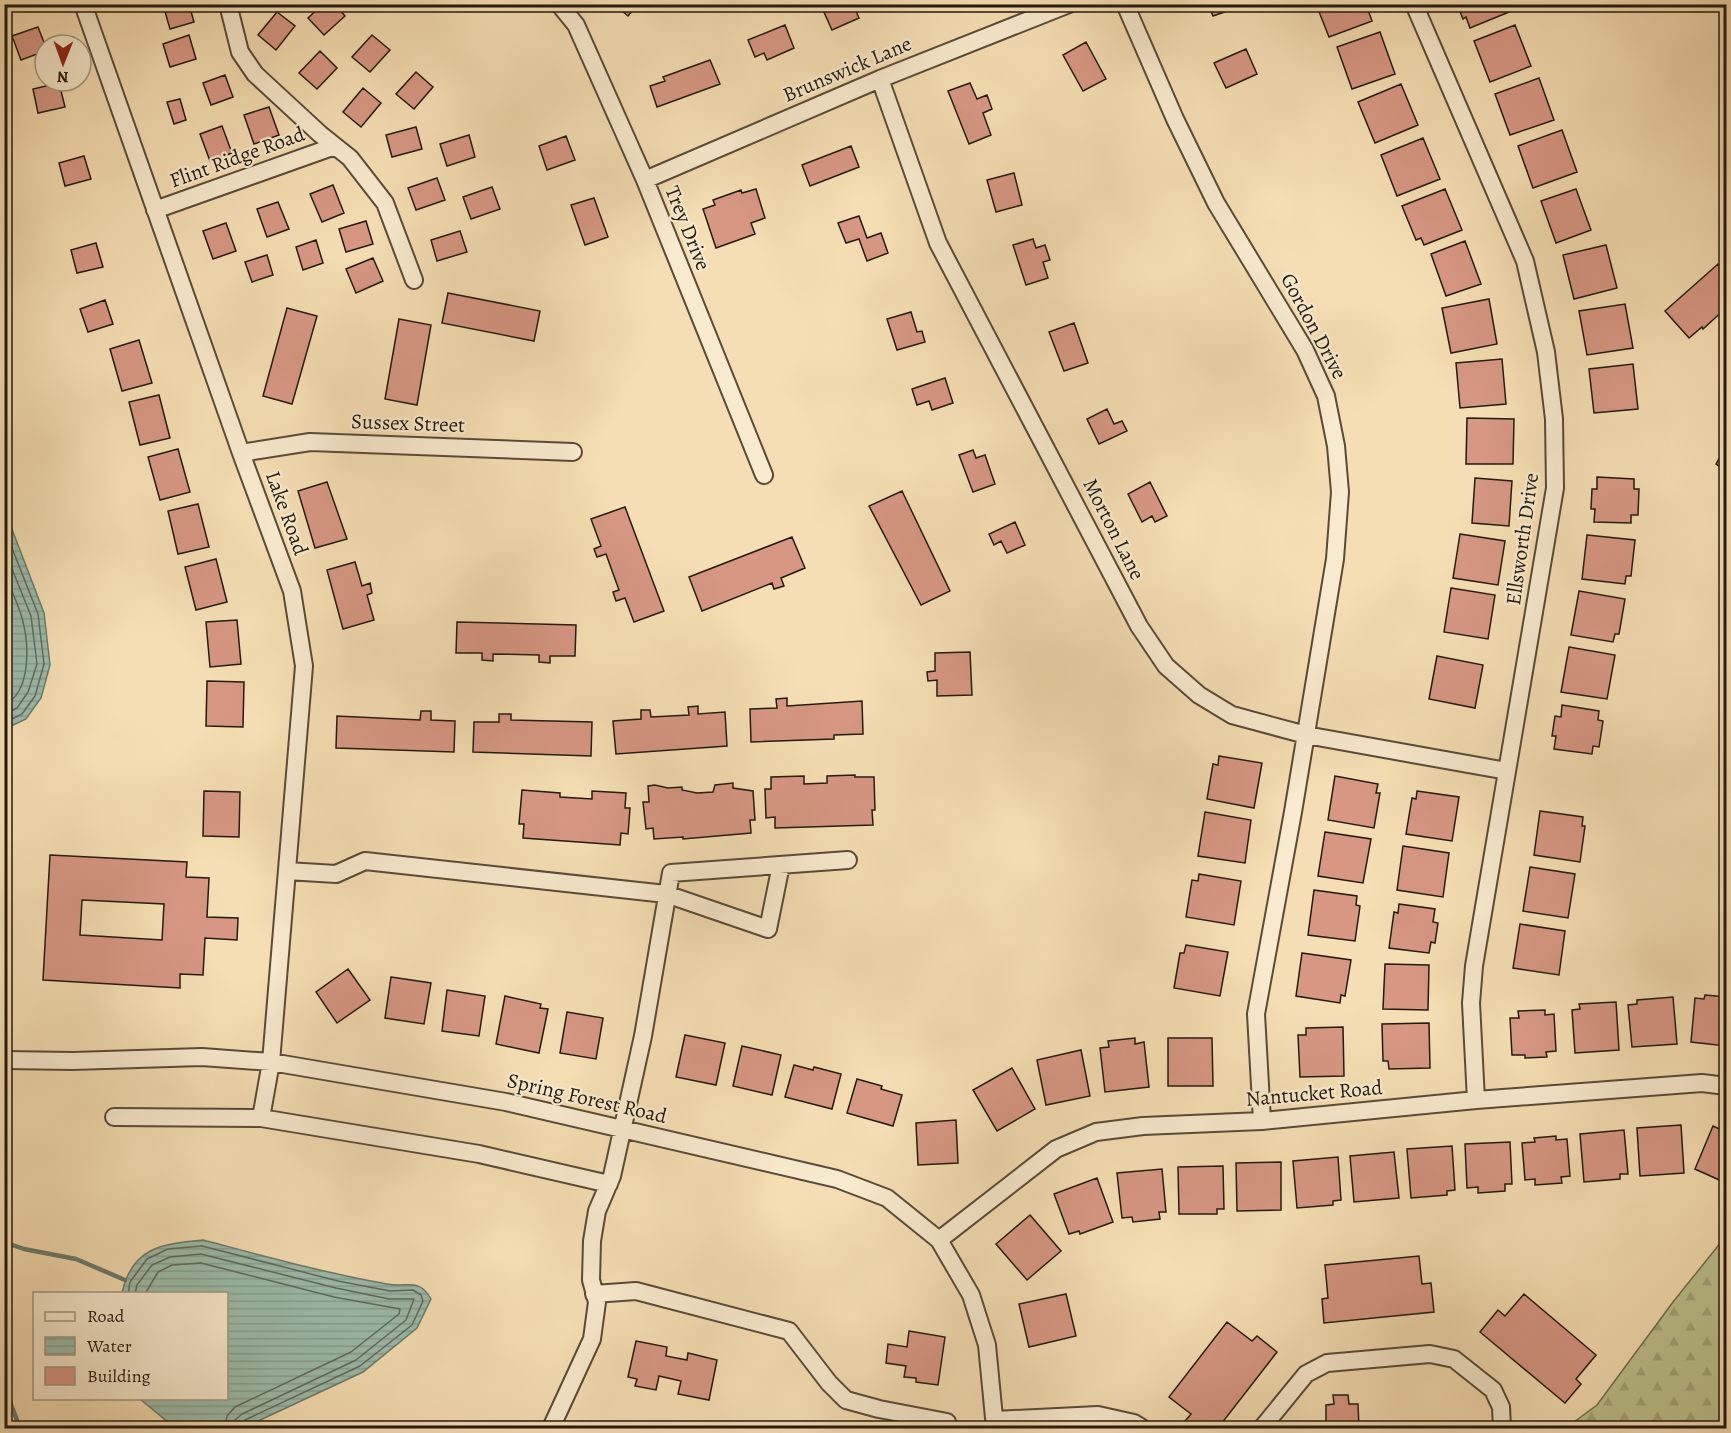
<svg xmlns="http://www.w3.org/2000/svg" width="1731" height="1433" viewBox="0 0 1731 1433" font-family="Alegreya,serif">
<defs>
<pattern id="forest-firs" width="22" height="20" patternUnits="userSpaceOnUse" patternTransform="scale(1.5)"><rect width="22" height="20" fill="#bcc18c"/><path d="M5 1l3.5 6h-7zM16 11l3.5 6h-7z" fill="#a1a578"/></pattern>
<pattern id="water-rules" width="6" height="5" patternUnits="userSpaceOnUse" patternTransform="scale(1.5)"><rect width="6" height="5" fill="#9cbcab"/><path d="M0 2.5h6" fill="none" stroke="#86a192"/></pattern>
</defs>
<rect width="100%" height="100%" fill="#f5deb3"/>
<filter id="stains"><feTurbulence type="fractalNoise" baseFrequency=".00333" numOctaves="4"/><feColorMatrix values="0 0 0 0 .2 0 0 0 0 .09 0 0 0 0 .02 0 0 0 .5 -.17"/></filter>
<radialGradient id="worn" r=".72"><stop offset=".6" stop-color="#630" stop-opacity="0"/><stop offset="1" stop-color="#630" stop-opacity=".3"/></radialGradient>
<!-- forest -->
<path fill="url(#forest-firs)" stroke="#706e4d" stroke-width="1.5" d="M1726,1236v192h-160l31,-23 76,-103z"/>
<!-- water -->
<path fill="url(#water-rules)" stroke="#6c7b6c" stroke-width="1.5" d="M5,511l39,102 6,52 -9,33 -15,21 -21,10z
M203,1240c61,16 122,33 184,44 20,4 32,-7 44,15l-14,29 -54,44 -120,56h-52l-23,-6 -28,-23 86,-1v-104l-104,-1c10,-46 40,-49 81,-53z"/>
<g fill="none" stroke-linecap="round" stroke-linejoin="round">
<!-- shore -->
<path stroke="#606b5c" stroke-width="1.5" d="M4,528l34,86 6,50 -9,32 -13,18 -18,9
M4,549l27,67 6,48 -9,28 -11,16 -13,7
M4,573c6,15 14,30 18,45 7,25 10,74 -18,87
M128,1294l2,-12 17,-23 21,-10 34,-3 136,35 52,10 23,-1 8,5 2,6 -11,24 -52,41 -115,54 -4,8
M135,1294l2,-9 15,-20 18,-8 31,-3 135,34 53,11h25l-8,21 -50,40 -114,54 -7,6 -1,8
M145,1294l13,-22 14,-7 29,-2 133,34 66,12 -1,5 -48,38 -116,55 -8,9 -2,12"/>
<!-- stream -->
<path stroke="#6c7b6c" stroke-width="4.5" d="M4,1242l20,7 52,10 49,21
M4,1386l16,42"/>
</g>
<!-- building -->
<path fill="#d79783" stroke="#231a0e" stroke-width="1.5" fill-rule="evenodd" d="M176,4h13l5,18 -24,7 -6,-21z
M323,4h12l10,12 -21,19 -16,-17z
M614,4h24l-10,12z
M835,4h18l6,14 -27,12 -9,-20z
M1208,4h27l1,4 -23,8z
M1316,4h50l6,17 -43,16z
M1457,4h49l3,8 -39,16 -4,-11 -3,2z
M277,12l18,14 -19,24 -18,-15z
M785,25l9,23 -27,12 -3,-7 -9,4 -7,-17z
M1515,25l16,41 -41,16 -16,-41z
M38,27l7,18v6l-24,9 -9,-24z
M1380,32l15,42 -43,15 -15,-42z
M189,35l7,24 -26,8 -7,-23z
M372,35l18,15 -20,22 -18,-15z
M1086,42l20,37 -23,12 -20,-36z
M1246,49l11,25 -31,14 -12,-25z
M320,51l17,17 -20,21 -18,-16z
M710,60l10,24 -63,23 -7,-21 15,-5 -2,-4z
M416,72l17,15 -19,22 -18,-15z
M225,75l8,22 -22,8 -8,-22z
M1539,78l15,42 -44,15 -15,-41z
M59,83l6,24 -27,6 -5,-24z
M970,83l7,16 10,-4 5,14 -9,4 8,22 -22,9 -21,-53z
M1401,84l17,41 -43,18 -17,-41z
M363,88l18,15 -20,24 -18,-15z
M180,99l6,21 -12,4 -7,-22z
M269,107l10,28 -25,9 -10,-29z
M222,126l10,27 -22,8 -10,-27z
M416,127l6,22 -30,8 -6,-22z
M1562,130l15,42 -44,16 -15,-42z
M469,135l6,22 -28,9 -7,-22z
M566,136l9,24 -28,10 -8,-24z
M1423,138l17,41 -43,17 -16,-41z
M851,146l8,21 -49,19 -8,-21z
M84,156l7,23 -26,7 -6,-23z
M1014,173l8,32 -26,7 -9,-32z
M437,178l8,22 -29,10 -8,-22z
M333,185l11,28 -22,9 -12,-28z
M492,187l8,22 -29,10 -8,-22z
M756,189l9,29 -14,5 4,11 -39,14 -13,-39 12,-4 -2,-5 28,-10 1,3z
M1445,189l17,41 -38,15 -3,-7 -5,2 -14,-34z
M1576,189l15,41 -35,13 -15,-42z
M594,198l14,39 -23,8 -14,-40z
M278,202l11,27 -22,8 -10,-28z
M859,216l8,22 14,-5 7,20 -21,8 -8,-22 -13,4 -8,-20z
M366,221l7,23 -27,8 -7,-23z
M226,223l10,28 -23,8 -10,-28z
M460,231l7,21 -30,9 -6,-21z
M1033,239l3,9 9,-3 5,15 -7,2 5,16 -22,7 -13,-40z
M316,240l7,23 -20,7 -7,-23z
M1465,241l16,43 -35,12 -15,-42z
M96,243l7,24 -26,6 -6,-23z
M1606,245l11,43 -43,11 -11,-44z
M267,255l6,20 -21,7 -7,-20z
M373,258l10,23 -27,12 -10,-24z
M1718,264l8,9v35l-23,21 -1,-2 -13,11 -24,-27z
M448,293l92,18 -6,30 -92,-18z
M1489,299l8,45 -46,9 -9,-45z
M105,300l8,24 -25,8 -8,-23z
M1625,304l8,44 -46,7 -8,-44z
M287,308l30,8 -25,88 -29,-8z
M911,312l6,20 5,-1 3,11 -28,8 -10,-31z
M399,319l32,6 -14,80 -32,-6z
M1074,323l14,40 -24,8 -15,-39z
M139,340l13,43 -30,8 -12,-42z
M1502,359l4,45 -46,4 -4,-45z
M1633,364l5,45 -44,4 -5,-44z
M945,378l8,25 -21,7 -3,-9 -12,4 -5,-16z
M159,395l11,43 -30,7 -11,-43z
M1107,409l7,15 8,-3 5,10 -28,13 -12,-25z
M1467,418l47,1 -1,45h-47z
M1726,447v24l-10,-7z
M178,449l12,43 -30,8 -12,-43z
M973,450l3,8 9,-3 10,29 -22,8 -14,-37z
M1597,477l37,2v10h5l-1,26h-7v8l-37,-1 1,-13h-4l1,-20h5z
M1475,478l37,3 -3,45 -37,-3z
M327,482l20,57 -32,9 -17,-57z
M1150,482l17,34 -12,6 -3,-6 -10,6 -14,-28z
M902,491l48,100 -29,14 -52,-99z
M198,504l11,43 -31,7 -10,-43z
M625,507l39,104 -30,11 -9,-24 -9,3 -3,-9 6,-2 -13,-36 -9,3 -3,-8 7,-3 -10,-27z
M1015,522l10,23 -18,8 -6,-12 -7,4 -5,-11z
M1460,534l45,7 -7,44 -45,-7z
M1587,535l48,5 -4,36h-5l-1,8 -43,-5z
M792,537l13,31 -24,10 3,8 -10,3 -2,-6 -70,28 -13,-34z
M216,559l11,43 -31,8 -11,-43z
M355,562l7,24 8,-3 2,10 -5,2 7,25 -31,9 -16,-59z
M1451,588l44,7 -7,44 -44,-7z
M1579,591l46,8 -6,35h-4l-2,8 -42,-7z
M237,620l4,44 -31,3 -4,-45z
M457,622l119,3 -1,31h-25v7l-11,-1v-7l-46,-1v7l-11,-1v-7h-26z
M1569,647l46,8 -8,44 -46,-7z
M970,652l2,43 -35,1v-16l-9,1 -1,-9 8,-1v-18z
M1437,656l46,9 -8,43 -46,-9z
M207,681l37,1 -1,45 -37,-1z
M787,698v8l75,-5 1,33 -29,1v4l-83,3 -1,-33 27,-1 -1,-9z
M1562,705l37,6 -1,9 5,1 -4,26 -6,-1 -1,8 -38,-5 2,-13h-4l3,-20 6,1z
M698,706v8l27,-2 2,34 -111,8 -3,-33 28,-2v-9h9l1,7 38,-2 -1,-8z
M421,711h10v9l24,1 -1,31 -118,-4 1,-32 83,4z
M499,714h12v6l81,2 -1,34 -118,-4 1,-30h25z
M1219,756l43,7 -8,45 -47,-9 6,-35 5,1z
M855,775v2h19l1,33h-3l1,15 -98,3v-11l-9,1 -1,-29h6v-12l33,-1v8l23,-1v-7z
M1335,776l43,8 -2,9h4l-6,35 -46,-8z
M733,783v5l20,3 2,29h-5l1,13 -68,6v-2l-29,2 -1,-11 -7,1 -3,-27h6l-1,-16 7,-1 13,3 14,-1v3l15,3 16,-1 2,-7z
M522,790l38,3v4l32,2v-8l34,2 -1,15h5l-2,26 -7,-1 -1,12 -97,-7 1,-14h-5z
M204,791l36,1 -1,45 -36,-1z
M1417,791l42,6 -7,44 -46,-7 6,-36 4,1z
M1540,811l43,6 -1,9h3l-5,36 -46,-7z
M1205,812l46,8 -6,43 -47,-7z
M1325,832l46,7 -8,44 -45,-7z
M1403,846l46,7 -6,44 -46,-7z
M50,855l137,7 -1,15 23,1 -2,39 31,1 -1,22 -32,-2 -2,37 -23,-1v14l-137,-8zM82,900l82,4 -2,36 -82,-5z
M1530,867l45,7 -7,44 -45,-7z
M1199,874l42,7 -7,44 -48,-8 6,-37 6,1z
M1314,890l43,6 -1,9 4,1 -5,35 -47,-6z
M1399,904l36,5 -2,13 5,1 -3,20 -4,-1 -2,11 -40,-5 5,-36 4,1z
M1520,924l45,7 -6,44 -46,-7z
M1186,945l42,7 -8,44 -46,-8 6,-35h4z
M1302,953l49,7 -6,36 -4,-1 -1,8 -44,-7z
M1385,964l44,1 -1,45 -45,-1z
M348,969l22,31 -33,23 -21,-31z
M391,977l40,6 -7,41 -39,-6z
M447,990l38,6 -6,40 -37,-5z
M1705,995l21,2v49l-35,-4 4,-44 9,1z
M505,996l36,8 -1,4 8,1 -9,44 -43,-9z
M1673,997l4,47 -45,3 -4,-42 9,-1v-4z
M1616,1002l3,48 -44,3 -3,-43 8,-1 -1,-5z
M1545,1010v5l9,-1 2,37 -10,1 1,5 -22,1v-3h-13l-2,-37h9l-1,-7z
M567,1012l36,6 -7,41 -36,-6z
M1429,1023l1,45 -41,1 -1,-8h-5l-1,-37z
M1343,1027l1,49 -44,1 -2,-42h8v-7z
M685,1035l40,8 -9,42 -40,-8z
M1135,1038v6l9,-2 5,45 -44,5 -5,-44 9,-1 -1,-6z
M1168,1038h44l1,48h-45z
M742,1046l39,9 -9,40 -39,-9z
M1081,1050l9,46 -44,9 -9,-45z
M794,1065l19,5 1,-3 27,7 -9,35 -47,-12z
M1012,1068l23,41 -38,22 -24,-41z
M857,1079l25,7 -1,3 21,6 -9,31 -46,-13z
M956,1120l2,43 -40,2 -2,-42z
M1681,1125l3,48 -44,3 -3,-48z
M1713,1126l13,6v51l-31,-14z
M1624,1130l4,44h-8v5l-36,3 -4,-48z
M1556,1136v4l11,-1 3,37 -9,1 1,6 -27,2v-6l-10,1 -3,-37 13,-1 -1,-4z
M1510,1142l2,42h-7v7l-27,2v-6l-11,1 -2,-44z
M1452,1146l3,44 -8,1v4l-36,3 -4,-49z
M1394,1152l5,46 -45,4 -4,-46z
M1338,1157l3,43 -8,1v4l-36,3 -4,-47z
M1281,1162v48l-44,1 -1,-48z
M1223,1166l1,43h-7v5h-38l-1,-47z
M1162,1169l4,43h-7l1,7 -27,3 -1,-5 -10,1 -5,-45z
M1097,1178l16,44 -33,12 -1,-3 -10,3 -15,-40z
M1030,1215l31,36 -34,29 -31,-36z
M1419,1256l3,28 9,-1 3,29 -110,11 -2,-24 6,-1 -3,-33z
M1066,1294l10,42 -47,11 -10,-43z
M1524,1294l72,61 -20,24 5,5 -16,19 -85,-71 18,-22 7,6z
M1227,1322l25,19 5,-5 20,16 -59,76h-23l-10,-7 6,-7 -22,-17z
M909,1331l36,6 -7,48 -22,-3v-4l-12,-1 2,-11 -20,-3 2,-19 19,3z
M636,1341l31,6 -1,9 21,4 1,-7 29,7 -8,40 -31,-6 3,-13 -22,-5 -3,14 -21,-4 2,-7 -9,-2z
M1333,1395h15l1,9h9l1,24h-33v-23l8,-1z"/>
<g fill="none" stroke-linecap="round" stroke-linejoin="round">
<!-- street casing -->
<g stroke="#584b37" stroke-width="20">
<path id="street" d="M83,4l158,449 51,138 12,75 -33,396 -10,56
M228,4l12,48 15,22 65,60 30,24 35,45 29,77
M559,4l17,21 69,155 119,295
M1125,4l50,115 41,84 89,147 21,46 10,50 4,46 -5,67 -42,253 -37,202 6,107
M1414,4l111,257 21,91 8,67 1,69 -81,478 -3,37 5,97
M880,79l58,164 201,383 27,40 33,29 33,20 74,20 201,36
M645,180l235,-101 189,-75
M155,210l180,-64
M241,453l69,-11 263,10
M287,871l49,3 29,-13 301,33 102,35 13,-64
M4,1060l69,1 129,-4 69,5 235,40 331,77 50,19 52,42 32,55 16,50 8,83
M114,1117l147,1 218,36 130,30
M939,1240l117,-91 40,-17 47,-6 119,-5 214,-21 226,-17 24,3
M594,1294l42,-3 153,40 40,52 17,17 33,9 68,13
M995,1420l103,-5 36,8 8,5
M551,1428l41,-89 5,-37 -6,-22 1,-39 5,-30 15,-35 31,-140 28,-163 177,-13
M1262,1428l44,-54 21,-11 103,-9 24,5 39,31 8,17 1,21"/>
</g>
<!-- street -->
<use href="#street" stroke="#f8eace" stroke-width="16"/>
</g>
<g text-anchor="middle" stroke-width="4.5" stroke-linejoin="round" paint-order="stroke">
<!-- street labels -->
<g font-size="21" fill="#231a0e" stroke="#f8eace">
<text transform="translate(847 69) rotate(-23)" y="7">Brunswick Lane</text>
<text transform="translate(237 157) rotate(-20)" y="7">Flint Ridge Road</text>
<text transform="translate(688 228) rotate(68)" y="7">Trey Drive</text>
<text transform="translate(1314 326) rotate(62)" y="7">Gordon Drive</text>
<text transform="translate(408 423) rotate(2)" y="7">Sussex Street</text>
<text transform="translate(287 513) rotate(70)" y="7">Lake Road</text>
<text transform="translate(1114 529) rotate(63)" y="7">Morton Lane</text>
<text transform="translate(1522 539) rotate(-82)" y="7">Ellsworth Drive</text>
<text transform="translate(1314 1093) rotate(-5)" y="7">Nantucket Road</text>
<text transform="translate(587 1098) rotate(13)" y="7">Spring Forest Road</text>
</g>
</g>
<!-- margin -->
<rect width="1731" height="1433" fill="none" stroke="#f5deb3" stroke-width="24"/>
<rect x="6" y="6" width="1719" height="1421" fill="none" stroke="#231a0e" stroke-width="3"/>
<rect x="12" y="12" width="1707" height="1409" fill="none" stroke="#231a0e" stroke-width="1.5"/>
<!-- legend -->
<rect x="33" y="1292" width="195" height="108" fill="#f8eace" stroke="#a39781" stroke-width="1.5"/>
<rect x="45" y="1312" width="30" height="9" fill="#f8eace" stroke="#a39781" stroke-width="1.5"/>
<text x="87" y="1322" font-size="18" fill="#231a0e">Road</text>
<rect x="45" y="1337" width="30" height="18" fill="url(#water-rules)" stroke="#a39781" stroke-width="1.5"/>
<text x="87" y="1352" font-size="18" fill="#231a0e">Water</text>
<rect x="45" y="1367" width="30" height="18" fill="#d79783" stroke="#a39781" stroke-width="1.5"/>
<text x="87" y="1382" font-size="18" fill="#231a0e">Building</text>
<!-- north arrow -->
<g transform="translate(63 63) rotate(181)"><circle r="28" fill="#f8eace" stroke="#a39781" stroke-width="1.5"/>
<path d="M0-4.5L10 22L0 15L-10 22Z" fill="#8f2418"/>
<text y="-9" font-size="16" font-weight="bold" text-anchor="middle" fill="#231a0e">N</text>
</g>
<rect width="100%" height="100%" filter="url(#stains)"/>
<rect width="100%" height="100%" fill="url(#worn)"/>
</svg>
